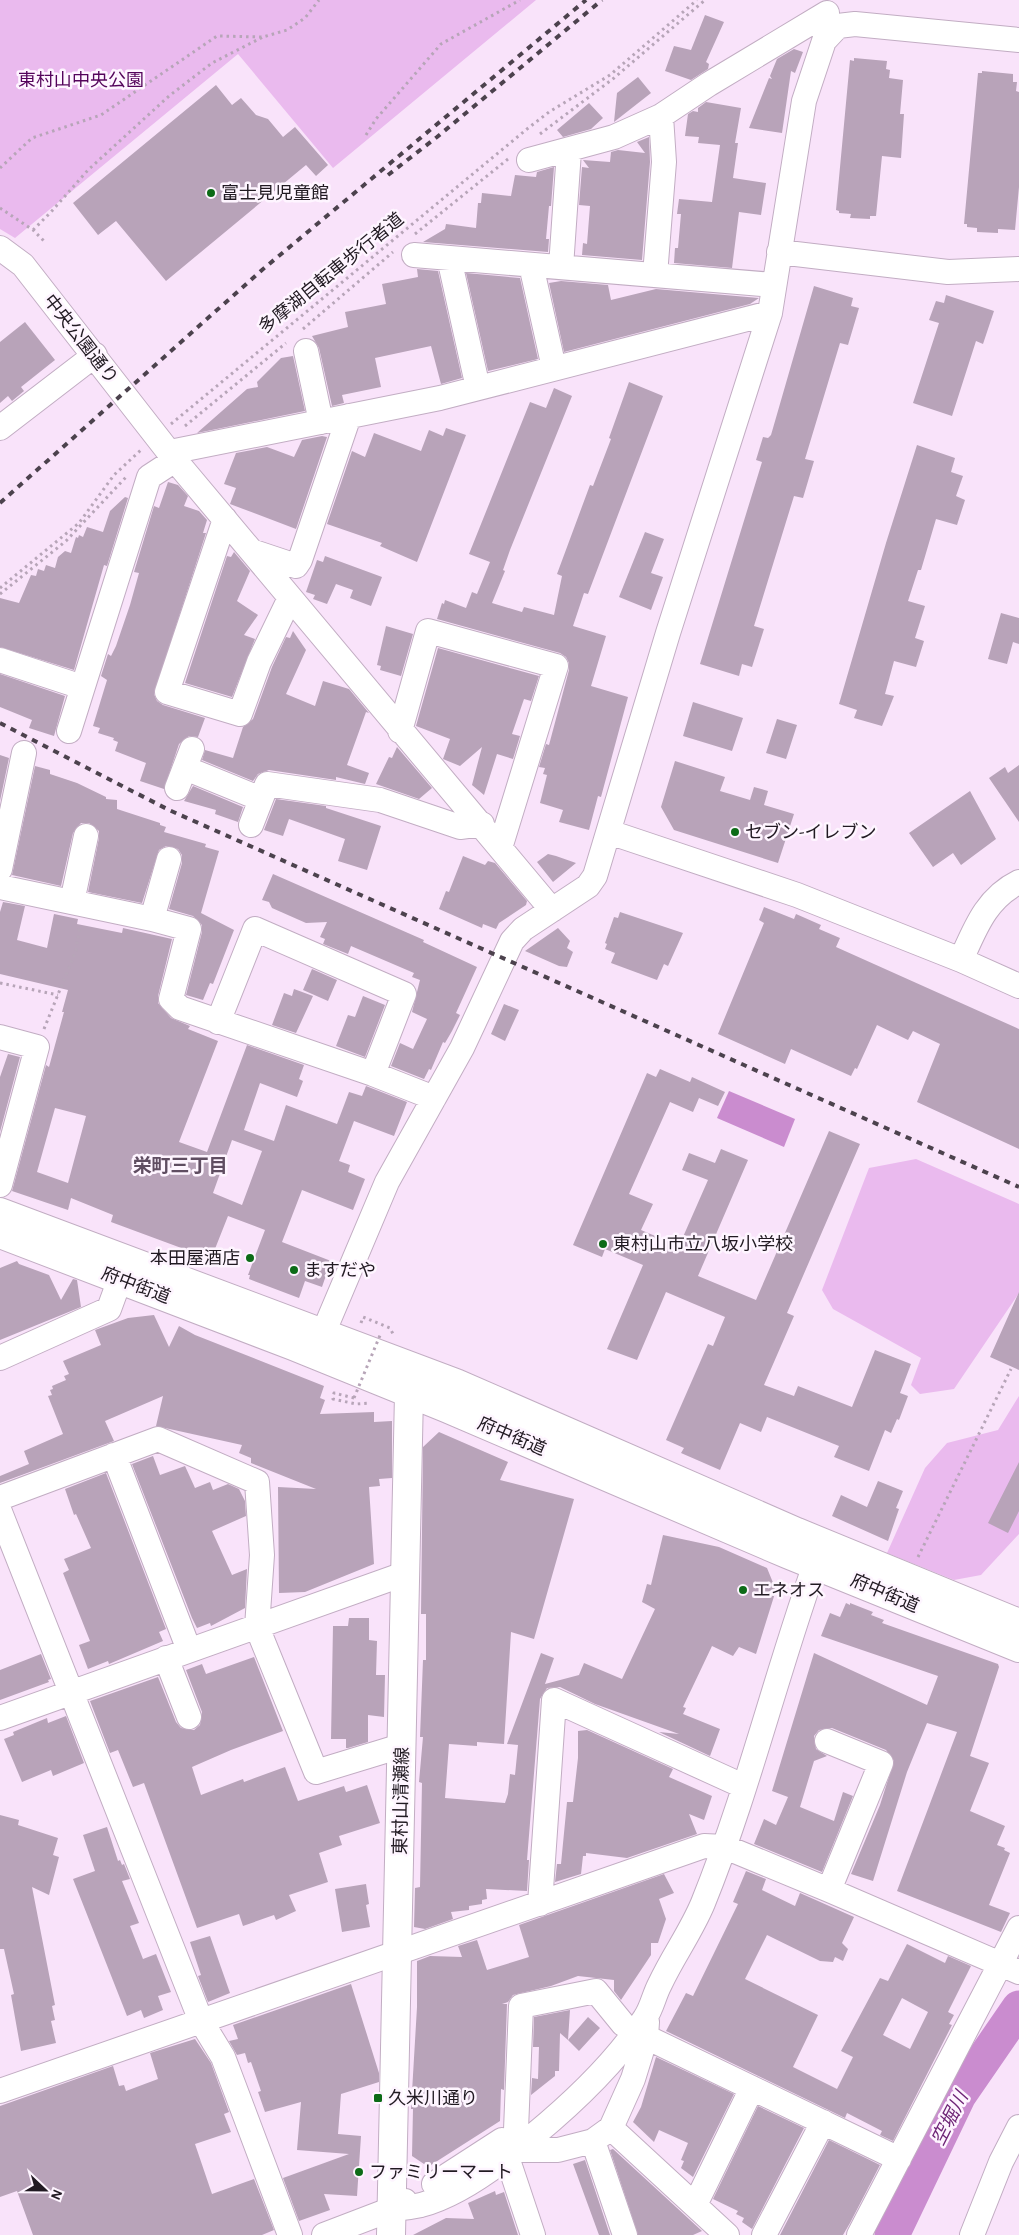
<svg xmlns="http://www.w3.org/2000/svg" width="1019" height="2235" viewBox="0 0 1019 2235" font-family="'Alegreya Sans','Noto Sans JP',sans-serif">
<rect width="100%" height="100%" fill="#f9e3fa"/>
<!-- green -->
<path fill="#eabaee" d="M0,0h536l-203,168 -95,-114 -223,184 -15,-9z
M916,1159l103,45v89l-65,96 -34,5 -9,-9 10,-27 -88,-49 -11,-19 47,-122z
M1019,1396v138l-38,41 -27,5 -67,-27 38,-85 22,-25 51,-13z"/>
<!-- water -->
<path fill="#ca8ccf" d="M729,1091l66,28 -11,28 -67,-29z"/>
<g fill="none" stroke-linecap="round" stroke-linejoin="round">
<!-- river -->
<path stroke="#ca8ccf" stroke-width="35" d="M892,2235l67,-140 60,-87"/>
</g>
<!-- building -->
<path fill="#b8a3b9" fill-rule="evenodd" d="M705,15l19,7 -18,40 3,2 -1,5 -17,11 -26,-9 9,-25 17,4z
M794,49l9,3 -8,21 -4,-2 -9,62 -33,-5 20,-50 3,1 -2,-3 7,-17z
M854,58l33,3 -1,8 4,1 -1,8 14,2 -3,34h4l-3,44 -19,-2 -6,60h-6v3l-20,-1 1,-4 -12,-1v-2l-3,-1 14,-150 4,1z
M982,71l31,3v8h4l-1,9 3,1v95l-4,43 -17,-1v4l-21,-1v-4l-10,-1v-3h-3l14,-151h4z
M638,77l13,16 -37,29 3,-29z
M216,85l16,20 9,-7 15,17 12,4 15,18 12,-10 33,38 -12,11 -10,-11 -140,116 -50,-60 -18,14 -25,-32z
M706,102l35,6 -6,35h3l-5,35 33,5 -5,32 -22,-3 -7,56 -58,-5 1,-15h3l3,-34h-4l2,-15 33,3 8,-57 -22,-2 1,-6 -14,-1 3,-22 5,-3 5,1v-4z
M589,103l14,15 -12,11 -28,8 -6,-7z
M649,137l1,25 -8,98 -60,-5 1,-12 4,1 3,-38 -11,-1 3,-38 7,1 -6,-8 27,2 1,-10 7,-2 27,3 -8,-11z
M554,167l-3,39h-2l-3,33h3l-1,13 -125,-10 22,-13 1,-5 30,4 2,-25h3l1,-10 29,3 4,-21 21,2 1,-5z
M417,269l21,2 24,107 -21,6 -10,-38 -56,12 6,29 -39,8 2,8 -12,3 -13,-58 -7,-12 36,-9 -3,-15 41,-8 -4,-20 36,-7z
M466,273l54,5 18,81 -50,12z
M561,281l47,4 3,15 45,-11 103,9 -9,6 -186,48 -15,-69z
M814,286l39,12 -2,8 8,2 -11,37 -8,-2 -35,116 9,2 -11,37 -9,-2 -40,130 10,3 -12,38 -10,-3 -3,12 -39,-12 62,-202 -6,-2 7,-23 5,1 3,-3z
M946,295l48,16 -11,33 -7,-3 -24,75 -39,-13 26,-80 -10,-3 7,-19 8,2z
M25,322l30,38 -34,27 3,4 -12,10 -4,-5 -8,7v-61z
M293,356l12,55 -108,22 50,-44 11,-2 -1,-5 24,-24z
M629,382l34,14 -75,198 -4,-1 -11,33 33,10 -15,50 37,11 -27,100 -3,-1 -9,34 -30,-8 4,-12 -23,-7 7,-28 -4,-1 2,-6 -6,-1 7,-23 3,1 20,-75v-7l-3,-6 -6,-4 -123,-34 5,-16 2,1 1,-4 21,8 6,-16 5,2 13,-32 -21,-8 61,-152 16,6 8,-20 18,8 -62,154 -7,20 2,1 -13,32 30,9 2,-5 30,8 8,-39 -5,-2 33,-89 3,1 18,-47 -2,-1z
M446,428l20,7 -49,127 -37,-16 2,-3 -55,-19 25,-73 13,6 9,-24 47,18 8,-21 14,6z
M322,436l5,1 -31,92 -66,-25 6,-16 -12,-4 12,-31 31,-6 27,10 8,-17z
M917,445l38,13 -4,14 12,4 -7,20 9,4 -8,25 -21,-6 -15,51h-3l-10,31 17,5 -10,32 9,3 -8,26 -22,-6 -9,33 9,2 -12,30 -28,-8 3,-8 -18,-6 47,-161z
M168,482l10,3 10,11 -4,10 15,5 8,9 -4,13h3l-52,161 3,7 6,4 42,13 -7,19 -9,-1 -10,8 -15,45 -24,-8 6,-18 -31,-12 3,-9 -5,-2 1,-2 -16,-5 2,-5 -7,-2 14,-46 -6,-4 7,-22 3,2 5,-10 14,-41 9,-32 -5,-1 20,-66 5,2z
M125,497l3,1 -21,68 -3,-1 -30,105 -74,-23v-49l19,5 12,-28 5,1 2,-7 6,2 2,-6 9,3 3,-11 7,-6 6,2 5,-16 2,1 1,-3 4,2 4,-10 16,5 7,-21z
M645,532l19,7 -13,34 12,4 -12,33 -32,-13z
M234,552l16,19 -13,30 21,14 -14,20 11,4 -23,58 -47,-14 42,-127 4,1z
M325,556l57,21 -11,29 -21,-8 3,-8 -17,-6 -9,20 -14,-5 2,-4 -9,-3 11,-32 6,2z
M1001,613l18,5v26l-6,-2 -6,22 -19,-5z
M386,626l27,8 -12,42 -21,-6 1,-4 -4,-1z
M293,631l13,19 -20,44 29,12 8,-25 26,8 20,24 -3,-1 -19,53 22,8 -4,11 -29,-7v3l-67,-10 -11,4 -5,7 -51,-21 3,-10 28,8 10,-31 10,-8 19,-52 14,-30 4,1z
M438,648l101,28 -8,25 -7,-2 -12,35 8,2 -7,23 -16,-5 -13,41 -12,-10 10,-38 -22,19 -17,-7 7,-20 -34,-13z
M0,674l65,22 -11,40 -25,-8 3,-8 -32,-13z
M693,702l50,16 -11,33 -49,-15z
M777,719l20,6 -11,34 -20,-6z
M397,747l35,41 -13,11 -43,-15 13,-27 3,1z
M0,755l9,3 -9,43z
M675,761l50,16 -5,14 30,9 4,-13 14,4 -4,14 30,9 -16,49 -104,-33 -13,-23z
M1019,765v57l-30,-44 16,-11 3,6z
M35,766l15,4v4l27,9 29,14v2l11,1v9l43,14v2l6,2 -2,5 42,12 -1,3 14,4 -18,62 33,17 -21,54 -3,-1 -7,17 -17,-5 16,-63v-7l-9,-9 -24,-7 13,-46v-8l-4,-6 -12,-3 -7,4 -17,53 -54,-11 11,-54v-7l-10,-8h-8l-8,10 -12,53 -49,-11z
M193,786l50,21 -5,15 -23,-8 1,-4 -32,-9z
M970,791l26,48 -35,26 -8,-12 -20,14 -24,-34z
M276,799l50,7v2l55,18 -14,44 -29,-9 7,-22 -56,-20 -6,17 -19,-6z
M548,854l8,2 20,7 -23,19 -16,-20z
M463,856l22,9 3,-4 7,2 32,38 -1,4 -27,18 -3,6 -13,-5 -1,4 -43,-19 7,-18 3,1z
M273,874l151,66 -1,2 54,25 -21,46 4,2 -8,16 -7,12 -2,-1 -12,28 -2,-1 -5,10 -33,-13 9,-23 13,6 14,-30 -15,-7 8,-32 -8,-3 2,-4 -63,-27 -3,8 -25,-10 2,-5 -5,-2 7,-15 -21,1 -34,-15 -3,-6 -7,-2z
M3,902l22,4 -8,34 30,8 7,-34 24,5 -1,5 45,9 1,-5 49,11 -14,57v7l13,15 19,8 -2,3 30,12 -39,101 28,10 40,-107 57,20 -5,14 4,2 -6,16 -37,-14 -16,47 30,11 12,-36 51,19 12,-32 13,4 4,-10 41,16 -13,34 -40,-15 -15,40 11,4 -2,7 17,7 -12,31 -51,-20 -20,52 49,19 -9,26 -17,-6 -6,17 -50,-19 1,-4h-2l17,-45 -37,-14 -17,43 -100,-37 2,-7 -42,-17 -3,12 -56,-19 34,-126 3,2 15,-55h-2l6,-22 -68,-16v-62zM55,1108l31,8 -18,67 -31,-11zM232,1140l30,11 -20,54 -29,-12z
M764,907l30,12 2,-5 25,11 -2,4 21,9 -4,9 183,82v120l-102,-47 23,-58 -27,-13 -5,9 -31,-15 -20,44 -2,-1 -4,8 -60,-27 -6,15 -67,-30 46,-111 -5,-3z
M620,912l63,21 -15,33 -4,-2 -7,16 -46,-17 4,-10 -10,-4 2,-5 -2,-1 9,-26 4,1z
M558,928l12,13 -3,7 6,4 -6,15 -8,-1 -34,-15z
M312,969l25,11 -9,21 -25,-11z
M294,989l19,7 -17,37 -24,-8 12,-32 8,3z
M363,996l22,9 -20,52 -29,-11 12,-31 7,2z
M504,1004l15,6 -14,31 -14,-7z
M8,1054l12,3 -20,75v-55z
M660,1069l30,13 2,-5 33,15 -7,14 -19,-8 -6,14 -23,-10 -41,92 24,10 -12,26 38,16 29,-66 -26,-10 7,-17 26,10 6,-14 27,11 -50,116 58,24 73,-169 31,13 -73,169 7,3 -30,69 30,11 4,-10 54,21 23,-57 36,14 -11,29 8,3 -9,24 -2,-1 -6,14 -6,-3 -16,41 -35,-14 5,-11 -72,-29 -6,15 -21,-9 -20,47 -39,-17 3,-5 -18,-8 42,-96 5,2 12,-29 -59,-25 -29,68 -30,-11 36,-84 -38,-16 -3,8 -29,-12 74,-172 9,4z
M17,1261l2,3 30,11 12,25 12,-21 4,1 4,27 -81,33v-72z
M1019,1292v78l-29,-13z
M154,1315l15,32 10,-21 16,9 129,51 -4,12 5,2 -5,14 54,-2v10l18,-1v57l-13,1 1,7 -11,1 5,77 -69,28 -26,1 -1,-106 38,2 -65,-26v-5l-12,-5 3,-8 -86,-19 7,-30 -58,25 9,20 -114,42v-7l29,-12 -5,-13 39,-17 -15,-38 4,-1 -2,-5 3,-1 -1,-3 14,-6 -2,-4 5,-2 -6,-13 38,-16 -6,-15 33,-12z
M439,1432l69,30 -8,18 74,19 -40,140 -23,-7 -7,112 -27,-2v4l-28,-2 -4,54 60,5 3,-9 2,-20 5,1 3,-30 -11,-1 34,-91 13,5 -9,26 34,-9 5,-12 38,16 33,-70 -13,-7 5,-18 4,1 12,-50 56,12 48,21 9,22 -20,64 -17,-7 -6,9 -21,-10 -29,61 3,1 -3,6 37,15 -10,27 -51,-24 20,2 -84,-30 -35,-17 -13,1 -7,11 -13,161h2l-2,31 -41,-2 1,10 -5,1v4l-13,2v4l-18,2 2,7 -28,10 -11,-2 1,-39 5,-1 2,-104 -3,-1 4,-45h-3l3,-77h3v-46h-5l2,-167z
M153,1456l7,19 25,-9 10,22 15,-6 3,8 15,-6 11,5 6,12 1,15 -34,15 20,44 15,-6 -2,39 -34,18 -1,-3 -13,5 -5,-10 -60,-154z
M1019,1462v49l-11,22 -20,-10z
M106,1473l60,156 -7,3 4,9 -54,23 -1,-3 -20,8 -9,-24 11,-4 -27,-68 6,-3 -5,-11 27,-11 -15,-34 -2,1 -9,-26z
M878,1481l25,10 -7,17 3,1 -11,32 -56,-25 9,-21 26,12z
M846,1603l4,2v-2l23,9 -2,3 13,5 -2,3 116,41 1,3 -29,89 19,7 -19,48 35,15 -8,19 8,3 -1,2 6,3 -21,52 21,8 -9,19 -104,-41 60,-159 -30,-9 -20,49 -34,109 -22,-7 29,-69 14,-44 -8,-11 -54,-22 -13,2 -5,6 2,13 11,7 -13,5 -14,46 34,14 9,-29 10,4 -31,76 -68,-28 10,-25 12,6 12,-28 -16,-6 42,-138 113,52 11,-29 -117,-40 9,-23 10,4z
M349,1618h20v22l8,1 -1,34h9l-1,42 -16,-2v27l-20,6h-2v-9h-15l2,-113h15z
M41,1654l10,25 -3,1 1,2 -49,18v-30z
M254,1657l29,74 -52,19 -39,17 9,28 42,-16 1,3 41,-15 13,34 46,-15 2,6 21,-7 13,38 -41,13 3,9 -23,8 9,29 -39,13 7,16 -20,9 -2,-5 -31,11 -4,-12 -42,14 -53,-145 -11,4 -15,-37 -8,3 -20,-52 68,-24 18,45 5,6 13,2 6,-5 2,-13 -16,-42 16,-6 4,10z
M66,1716l18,47 -31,13 -2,-6 -29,12 -18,-43 10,-4 -1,-3 34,-14 1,5z
M587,1730l86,39 -4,8 43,19 -8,24 -15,-6 8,20 -70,24 -41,-5v3h-3l-2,18 -26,8 2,-18h4l6,-62h6l5,-44v-27z
M0,1815l19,5 -1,5 40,13 -5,17 6,2 -10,38 -17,-8 23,118 -3,1 3,14 -4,1 5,22 -35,8 -10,-56 3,-1 -10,-45h-4z
M107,1827l11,34 2,-1 2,5 2,-1 6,15 -8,2 17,42 -9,3 13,33 13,-5 15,38 -13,4 5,14 -19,8 -3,-8 -14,6 -54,-137 22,-8 -12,-36z
M746,1871l20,8 -4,11 33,16 5,-13 54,24 -12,26 6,6 -5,12 -8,-4 -2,5 -13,-1 -53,-26 -22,44 73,36 -25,52 44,22 16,-32 -12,-6 39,-73 8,3 19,-37 38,19 3,-7 23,10 -23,46 6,3 -5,9 3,1 -59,116 -13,-6 2,-4 -35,-18 -2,5 -179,-87 20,-38 7,3 45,-92 -5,-2zM902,1998l26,14 -18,37 -27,-14z
M664,1874l10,19 -15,6 7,20 -8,24h-7v12l-30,45 -7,-9v-11l-36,-4 -27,10 -38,9 -5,7 -6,2h5l-3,86 -3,-1 -1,32 -69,44 -7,-1 -12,-8 1,-47h-2l6,-102v-46l13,-5 32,1 -4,-11 19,-6 10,30 42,-13 -10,-32z
M366,1884l3,20 -3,1 4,22 -28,5 -7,-43z
M210,1936l20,57 -22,9 -10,-26 3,-1 -11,-33z
M351,1984l28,89v9l-38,12 -3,40 23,2 -4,60 -33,-2 6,16 -31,11 -16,-43 66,-24 -52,-4 4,-48 -36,10 -7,-20 3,-1 -10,-29 -3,1 -3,-10 -8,2 -8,-14 9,-2 -5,-14z
M570,2010l-2,30 -8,-7 -1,38h-4v5l-24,19 1,-17 6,1 1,-32h-6l1,-30z
M588,2017l12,11 -21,23 -11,-11z
M195,2039l16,24 18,49 -5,2 7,18 -36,12 17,50 42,-15 20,51 -12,5h-229l-16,-44 -17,6v-91l113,-40 6,20 5,-1 2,6 32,-12 -8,-26z
M656,2057l78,37 -41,83 -12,-9 3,-7 -3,-1 7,-17 -29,-13 -5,12 -21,-20 8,-15z
M758,2106l46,22 -52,101 -10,-7 2,-4 -8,-4 2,-3 -25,-12z
M829,2140l51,25 -30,58 -7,12h-63z
M613,2149l89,82 -9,4h-55l-28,-85z
M585,2160l25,75h-11l-26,-71z
M495,2191l1,4 8,-3 14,43h-105l33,-17 28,1 -6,-16z"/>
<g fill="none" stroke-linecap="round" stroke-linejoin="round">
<!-- minor casing -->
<g stroke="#c2adc3" stroke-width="26">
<path id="minor" d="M529,160l85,-23 47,-21 48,-32 118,-71
M0,248l23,17 152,195 377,450
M779,252l169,20 71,-3
M414,255l360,30
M449,258l29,130
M531,265l23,103
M561,267l8,-116
M655,275l9,-113 -3,-46
M306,351l15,71
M0,428l95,-73
M170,452l270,-54 330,-85
M225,519l-58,173 73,22 19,-52 31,-64
M254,552l42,14 4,-6 49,-144
M0,660l82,27
M69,731l80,-254 26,-17
M400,731l28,-100 128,35 -56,182
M185,768l76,31
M177,788l15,-39
M251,825l16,-41 113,16 80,27 22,-3
M609,832l188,63 164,65 58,26
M0,869l24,-116
M0,887l152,32 37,10 -18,70 9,9 193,66 61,24
M72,902l14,-66
M152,919l17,-60
M961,960c14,-31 25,-62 58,-78
M218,1022l37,-93 149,65 -31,80
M0,1037l37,10 -37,138
M316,1350l71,-168 75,-134 50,-107 11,-12 65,-43 7,-10 73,-243 102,-320 34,-212 20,-60 14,-15 17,-2 164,16
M0,1358l109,-49 11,-30
M114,1455l75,195
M0,1498l158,-59 99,43 5,73 -5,72 59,145 85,-26
M0,1512l201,509 22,36 67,178
M166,1658l23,59
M0,1718l404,-144
M827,1741l54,22 -52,127
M540,1904l14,-204 189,86
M646,2037l253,122
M0,2091l704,-245 21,1 104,43 190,82
M611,2128l116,107
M516,2130l5,-124 75,-15 27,33
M593,2141l32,94
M517,2150h41l35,-9 18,-13 22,-49 13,-42 1,-15
M507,2157l26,78
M434,2184l68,-44
M695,2205l57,-117
M392,2209c10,-1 20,-2 29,-4 38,-10 83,-44 113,-70 40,-33 82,-73 111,-117 7,-10 9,-23 15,-34 13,-28 31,-52 43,-81 47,-116 75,-238 118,-355
M324,2235l68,-26 13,-8
M764,2235l59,-113
M859,2235l160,-307
M972,2235l29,-73 18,-35"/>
</g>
<!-- major casing -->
<g stroke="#c2adc3" stroke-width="30">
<path id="major" d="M0,1212l456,171 341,149 222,91
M0,1234l293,112 153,62 343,147 230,93
M391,2235l18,-841 5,-15"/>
</g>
<!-- path -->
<path stroke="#b7a5b8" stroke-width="3" stroke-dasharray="2.5 4" stroke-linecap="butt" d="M540,134l74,-56 91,-78
M366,135l10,-16 65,-75 79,-44
M0,168l32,-30 69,-23 116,-79 46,1 24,-7 18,-12 14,-18
M0,208l33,22 13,13
M33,230l18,-18 37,-42 81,-74 43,-33 51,-26
M415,234l93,-75
M303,329l90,-77
M171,424l356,-295 22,-17 61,-37 87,-75
M185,426l101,-83
M0,588l79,-65 35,-48 28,-26
M0,594l66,-53 61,-65
M0,983l58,12
M44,1029l32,-79 4,-25
M361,1323l2,-6 27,11 4,8
M354,1398l-20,-5 -1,6 23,5 14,-1
M918,1557l93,-188"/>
<!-- minor -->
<use href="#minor" stroke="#fff" stroke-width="24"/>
<!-- major -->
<use href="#major" stroke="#fff" stroke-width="28"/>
<!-- rail -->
<path stroke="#4c424d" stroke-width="4" stroke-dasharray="6 6" stroke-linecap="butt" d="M388,175l49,-38 165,-137
M0,503l262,-233 324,-270
M0,723l169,87 850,377"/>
<!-- path-bridge -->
<path stroke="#b7a5b8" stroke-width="3" stroke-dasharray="2.5 4" stroke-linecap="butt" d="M354,1398l27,-65"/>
</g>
<!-- markers -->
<g fill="#0c6b17" stroke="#fef5ff" stroke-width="2">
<circle cx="211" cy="193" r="5"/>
<circle cx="735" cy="832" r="5"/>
<circle cx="603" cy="1244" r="5"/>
<circle cx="250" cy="1258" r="5"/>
<circle cx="294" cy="1270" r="5"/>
<circle cx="743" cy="1590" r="5"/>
<rect x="373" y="2093" width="10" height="10" rx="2.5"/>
<circle cx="359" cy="2172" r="5"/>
</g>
<g text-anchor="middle" stroke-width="5" stroke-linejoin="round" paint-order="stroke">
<!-- park labels -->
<g font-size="18" fill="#54045b" stroke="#fef5ff">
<text x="81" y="86">東村山中央公園</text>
</g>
<!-- poi labels -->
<g font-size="18" fill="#211a22" stroke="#fef5ff" text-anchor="start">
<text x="221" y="199">富士見児童館</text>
<text x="745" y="838">セブン-イレブン</text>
<text x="613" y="1250">東村山市立八坂小学校</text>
<text x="240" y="1264" text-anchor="end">本田屋酒店</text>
<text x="304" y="1276">ますだや</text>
<text x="753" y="1596">エネオス</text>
<text x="388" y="2104">久米川通り</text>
<text x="369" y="2178">ファミリーマート</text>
</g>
<!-- street labels -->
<g font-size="18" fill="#211a22" stroke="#fef5ff">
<text transform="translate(331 273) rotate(-39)" y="6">多摩湖自転車歩行者道</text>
<text transform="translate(81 339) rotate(52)" y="6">中央公園通り</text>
<text transform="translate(136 1285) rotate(21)" y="6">府中街道</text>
<text transform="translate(512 1436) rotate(23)" y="6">府中街道</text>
<text transform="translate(885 1593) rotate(23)" y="6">府中街道</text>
<text transform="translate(401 1801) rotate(-89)" y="6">東村山清瀬線</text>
</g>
<!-- neighbourhood labels -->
<g font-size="19" font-weight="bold" fill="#5f4d61" stroke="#fef5ff">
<text x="180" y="1172">栄町三丁目</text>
</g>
<!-- water labels -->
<g font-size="19" font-style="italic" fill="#6e2576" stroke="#fef5ff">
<text transform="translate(949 2118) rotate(-63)" y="7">空堀川</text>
</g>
</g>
<!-- north arrow -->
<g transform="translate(45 2190) rotate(112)" stroke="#fef5ff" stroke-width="4" paint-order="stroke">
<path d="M0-4L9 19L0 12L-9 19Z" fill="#211a22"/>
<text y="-8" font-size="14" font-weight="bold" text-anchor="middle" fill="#211a22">N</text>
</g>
</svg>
